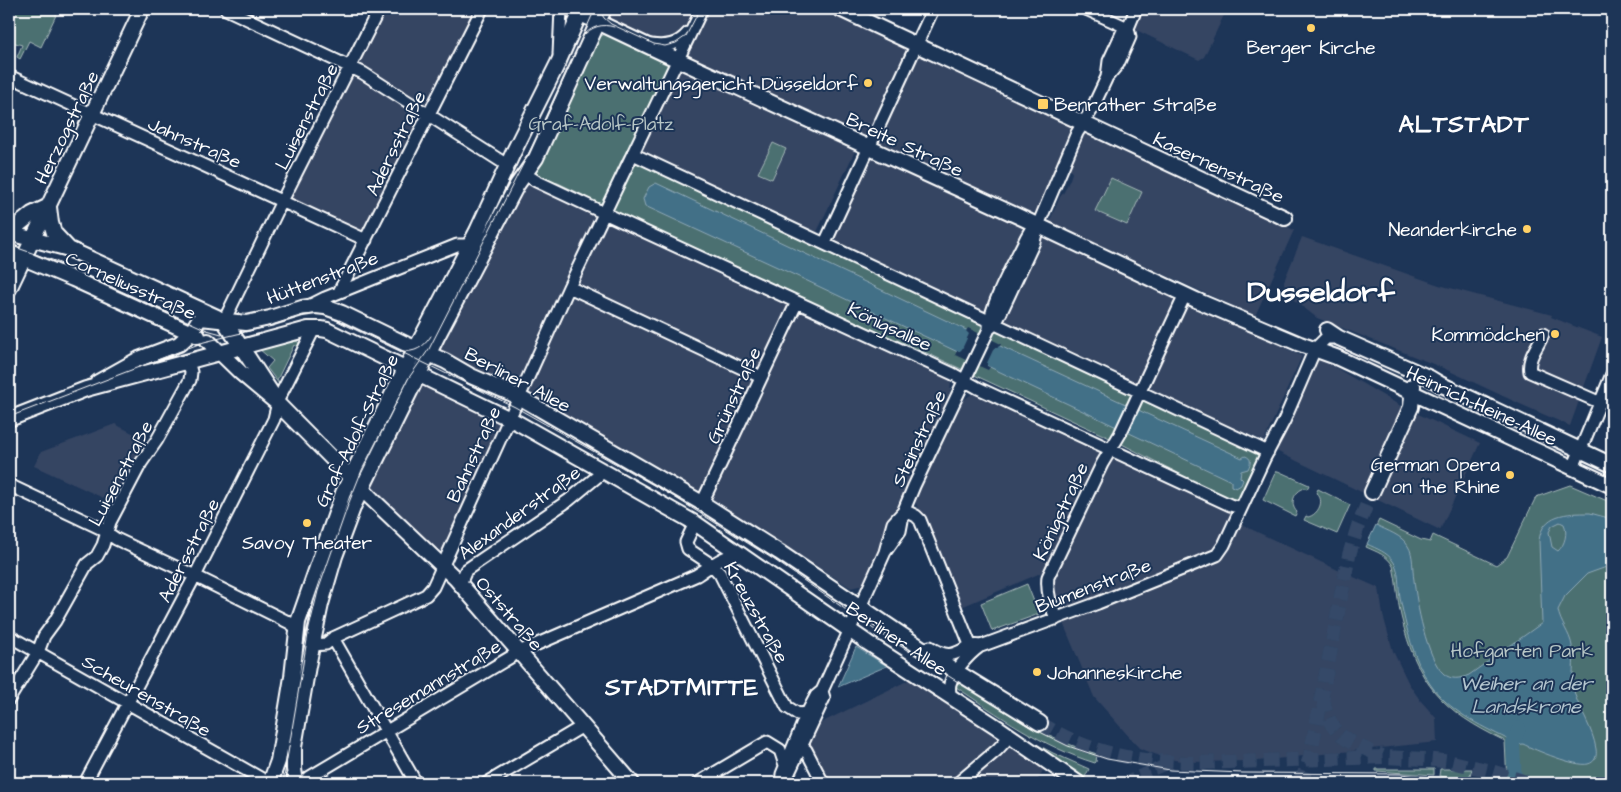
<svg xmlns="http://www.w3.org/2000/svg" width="1621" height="792" viewBox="0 0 1621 792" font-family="'Architects Daughter',sans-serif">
<rect width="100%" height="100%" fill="#1d3557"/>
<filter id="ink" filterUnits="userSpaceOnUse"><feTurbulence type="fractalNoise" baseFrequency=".02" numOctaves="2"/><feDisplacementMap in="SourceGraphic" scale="10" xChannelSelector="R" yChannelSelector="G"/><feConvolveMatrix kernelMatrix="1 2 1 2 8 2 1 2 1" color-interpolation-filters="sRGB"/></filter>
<g filter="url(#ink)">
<!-- built -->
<path fill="#344462" d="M381,9h97l-113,228 -80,-37z
M609,9h88l-10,21 -6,7 -24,6 -45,-21 -2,-3z
M706,9h121l245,114 3,8 -35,78 -10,5 -345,-157z
M1140,9h87l-23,48 -5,3 -65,-31 -1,-3z
M682,68l7,2 107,54 59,27 -38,81 -48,-20 -127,-59 -2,-6 37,-76z
M1087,133l207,97 -39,86 -206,-94 11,-25 4,-5 6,-13 2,-6 -3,-6 15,-33z
M875,157l146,68 2,6 -36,78 -6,3 -146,-69 -1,-8 36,-77z
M532,184l63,31 1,3 -75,166 -8,3 -71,-34 -2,-6 84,-162z
M611,222l179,83 -85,185 -8,2 -166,-95 -3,-9 77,-162z
M1044,235l134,63 -41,87 -133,-62v-3l37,-83z
M1302,237l137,48 113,30 -1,2 51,20 -32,89 -50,-22 -77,-36 -126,-50 -32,-25 -1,-12z
M1188,302l5,1 109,53 -38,85 -114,-49 -3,-2 38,-85z
M802,310l146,68 3,3 -1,11 -87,193 -12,3 -139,-88v-10l83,-175z
M1319,358l80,47 81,38 -40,87 -166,-80 35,-85z
M423,385l74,34 3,9 -57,125 -10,-1 -61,-64v-12l43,-88z
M973,393l131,59 -54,117 -91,39 -44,-107 46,-99z
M115,424l33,17 -34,62 -80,-37 7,-14z
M1110,456h5l115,55 2,2 1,4 -15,36 -153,59 -9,-3 -8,-24z
M1238,523l102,48 39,17 4,27 10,36 16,33 11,16 16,18 1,24 -179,19 -73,1 -20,-4 -26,-10 -45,-51 -33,-79 160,-62z
M913,678l87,57 -2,10 -42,38h-131l-21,-43 4,-11z
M1010,743l35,24 -9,16h-75z"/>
<!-- green -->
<path fill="#4c7071" stroke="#a6b8b8" d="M9,9h38l10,4 -16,34 -12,-6 -9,18 -3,-2 5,-12 -10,-3 -3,8z
M605,34h3l62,29 -41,88 -5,4 -20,44 -5,6 -11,-5 -3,-4 -27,-13 -12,-2 -13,-6 4,-13 61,-124z
M773,143l13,6 -14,30 -14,-6z
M636,161l624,292 -21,48h-2l-28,-12 -95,-49 -185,-86 -313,-138 -4,-4 1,-2z
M1111,178l31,14 -15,33 -32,-14z
M292,339l8,4 -2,4 -4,-2 -17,35 3,2 -1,2 -12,-16 6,-7 -14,-12z
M1276,471h2l31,14 -2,4 -2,-1c-11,3 -16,16 -8,24l-2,4 -32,-16z
M1570,485l42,18v280h-105l-2,-42c-63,-30 -88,-57 -104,-125 -4,-16 -4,-34 -8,-50 -6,-11 -16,-14 -27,-19l13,-27 42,20 9,2 3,-7 63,30 11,-8 29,-60z
M1318,489l32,16 -13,29 -33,-14 2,-4 2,1c10,-2 18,-17 8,-24z
M1027,584l12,30 -47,17 -11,-28z
M957,679c45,28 88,60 140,75l-1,8 -1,1c-52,-16 -97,-48 -142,-78z
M1025,738l28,15 36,16 -5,10z
M1376,769h58v6l-58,-4z
M1440,769h32l-4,12 -29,-5z"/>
<!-- water -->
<path fill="#426f87" stroke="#8ea9b7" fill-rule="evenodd" d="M656,183l344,163 242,112 3,-2c7,2 6,7 3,13l-7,2 -1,6 3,3 -2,5 -5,3 -5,-2v-5l-430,-203 -156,-72 -2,-7 6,-12z
M1590,513l22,6v46l-25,9 -22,22 -7,14c2,13 12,23 14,36 4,16 -2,33 3,49 6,18 18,34 21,54 1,6 0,13 -8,15 -12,3 -53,-14 -65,-20l-6,1 -7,-2v-3l-3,-1c-28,-14 -58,-28 -77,-55 -17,-25 -24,-57 -30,-86 -2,-12 0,-28 -7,-37 -6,-9 -16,-12 -26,-17l9,-19c11,6 26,10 32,21 6,9 4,23 6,34 2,21 13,80 30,94 7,6 16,5 25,1l73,-52 -3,-82c3,-28 28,-28 51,-28zM1560,522l4,2c4,8 1,21 -6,27l-6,-4 -3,-15 3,-6z
M856,647l31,19 -49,21z"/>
<!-- pier -->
<path fill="#1d3557" d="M968,328l33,16 -1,2 -6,2 -7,15v3l3,1 -2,3 -33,-15 2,-4h3l2,-2 7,-15 -3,-3z"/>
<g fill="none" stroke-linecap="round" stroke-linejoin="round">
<!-- river -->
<path stroke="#426f87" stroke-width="14" d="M1515,783l-2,-39 6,-16"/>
<!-- minor-tunnel -->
<path stroke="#344968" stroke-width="11" stroke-dasharray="11 5.5" stroke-linecap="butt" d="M1124,783l14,-7 32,-13"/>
<!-- major-tunnel -->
<path stroke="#344968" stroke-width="14" stroke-dasharray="14 7" stroke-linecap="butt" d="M1323,698c6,39 26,44 59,58
M1040,723c51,32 101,40 161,40l184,-6 40,2 27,3 39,9 38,12
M1298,783l6,-9 6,-17 39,-202 9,-29 14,-34"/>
<!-- minor casing -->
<g stroke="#fff" stroke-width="15">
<path id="minor" d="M226,9l137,64 144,92
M1086,9l42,19
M651,45c15,2 27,0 37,-12
M559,54l2,-45
M9,76l357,164
M1107,77l2,-16 13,-28 6,-5 8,-19
M633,154l635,298
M525,174l11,7 68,32 349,161 25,14 252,117 11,3
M825,243l108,-234
M569,287l192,90
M339,292l143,-283
M309,306l16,-8 132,-53h8l3,3
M224,321l58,-120 97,-192
M990,328l6,-5 38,-81 4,-17 39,-92 14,-22 16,-34 11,-13 12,-27 -2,-9
M1543,334c-4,12 -16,23 -13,38l71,31
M1573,468l39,-94
M9,485l91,43 16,11 79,37 95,47 5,4 2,4
M702,503l95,-201
M904,510l12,6 4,4 51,127
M695,523l-9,19 2,7 24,16 8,9 67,133 11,7 9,-1
M885,552l15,-21 4,-21 10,-24 75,-157c0,-23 26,-68 37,-91l4,-7 8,-6
M460,584l6,-14 103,-70 35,-29
M1056,619c-5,-13 -10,-28 -8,-42l54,-113 18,-30 65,-139
M9,636l260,147
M333,638l83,145
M312,645l14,-1 7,-6 93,-43 7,-8 136,-300 133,-278
M930,647c27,19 31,-5 51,-1l117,-43 119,-48 7,-10 40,-86 20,-38 31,-72 11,-11h13
M950,696c0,-4 -1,-8 0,-12 3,-12 19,-30 29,-37
M9,699l29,-47 6,-16 11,-15 32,-57 10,-8 6,-11 7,-23 31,-59 16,-23 33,-60 1,-8 -3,-11
M797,745l9,5 17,33
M786,779l38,-81 -2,-7
M85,783l110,-207 79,-157 5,-21 35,-69
M303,783l7,-6 209,-125 178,-77c14,-9 27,-21 45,-21
M487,783l96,-57
M698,783l69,-41 13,8 5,15
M781,783l1,-9 25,-61 9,-17 6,-5 63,-139 8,-29 10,-11
M958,783l39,-33 13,-14"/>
</g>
<!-- major casing -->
<g stroke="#fff" stroke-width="18">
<path id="major" d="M570,9l93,44 359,165 174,82 104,44 36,13 276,129
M840,9l445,209
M49,207l2,16 3,10 15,16
M9,230l7,-3 16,-13 17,-8
M9,233l60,16 148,68
M9,252l64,27 125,57
M9,289l133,-280
M224,321l49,74
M1327,330l12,8 91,40 10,6 172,81
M208,341l33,32 37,31 94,95 84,80 176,204
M98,382l41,-23 40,-15 12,-11 7,-12 3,-3 45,5 24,-5 32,-10 13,-2 10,1 17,6 66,32 37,16 26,15 48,21 183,106 77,49 178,120 83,51
M9,419l77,-30 222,-60h13l6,1 191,93 177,100 173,120 129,84 81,56
M1372,492l39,-85 2,-21
M270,783l8,-22 14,-84 6,-55 45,-129 57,-114 77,-148 36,-78 45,-90 24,-54
M296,783l-2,-14v-22l14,-81 13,-62 14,-48 19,-51 84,-170 79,-150 19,-27 68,-149"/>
</g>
<!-- minor -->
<use href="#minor" stroke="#1d3557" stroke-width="11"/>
<!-- major -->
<use href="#major" stroke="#1d3557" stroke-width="14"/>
<!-- tram -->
<path stroke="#fff" stroke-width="1" d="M599,9l5,9 7,6 43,20 11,2 11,-3 10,-7 14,-27
M583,36c8,-9 19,-13 31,-9
M9,245l46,16 152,69 18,5
M402,351c13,2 22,-4 29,-15
M9,417l195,-75 58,-14 41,-13 13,-1 9,1 190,92 156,88 102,64 102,71 155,97 38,19 39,13 63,11 73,3 158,1 70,9
M283,783l26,-155 9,-37 30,-86 14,-35 46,-91 21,-30 114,-224 52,-116"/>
</g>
</g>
<!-- markers -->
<g fill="#ffd166" stroke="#1d3557" stroke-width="2">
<circle cx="1311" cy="28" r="5"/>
<circle cx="868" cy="83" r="5"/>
<rect x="1037" y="98" width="12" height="12" rx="2.5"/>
<circle cx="1527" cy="229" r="5"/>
<circle cx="1555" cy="334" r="5"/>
<circle cx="1510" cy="475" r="5"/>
<circle cx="307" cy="523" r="5"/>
<circle cx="1037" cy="672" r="5"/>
</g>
<g text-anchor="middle" stroke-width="4" stroke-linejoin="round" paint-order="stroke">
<!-- poi labels -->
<g font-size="19" fill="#fff" stroke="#1d3557" text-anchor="end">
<text x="1311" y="54" text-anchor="middle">Berger Kirche</text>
<text x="858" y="90">Verwaltungsgericht Düsseldorf</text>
<text x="1054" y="111" text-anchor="start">Benrather Straße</text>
<text x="1517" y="236">Neanderkirche</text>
<text x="1545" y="341">Kommödchen</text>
<text x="1500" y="471">German Opera<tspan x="1500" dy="22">on the Rhine</tspan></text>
<text x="307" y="549" text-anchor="middle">Savoy Theater</text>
<text x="1047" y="679" text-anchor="start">Johanneskirche</text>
</g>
<!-- street labels -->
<g font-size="19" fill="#fff" stroke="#1d3557">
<text transform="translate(306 116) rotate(-63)" y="7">Luisenstraße</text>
<text transform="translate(66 127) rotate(-64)" y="7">Herzogstraße</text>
<text transform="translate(195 142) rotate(24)" y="7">Jahnstraße</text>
<text transform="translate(395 143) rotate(-64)" y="7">Adersstraße</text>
<text transform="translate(905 144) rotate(25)" y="7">Breite Straße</text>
<text transform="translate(1219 167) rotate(25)" y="7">Kasernenstraße</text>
<text transform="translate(322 277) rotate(-21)" y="7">Hüttenstraße</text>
<text transform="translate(131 285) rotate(24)" y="7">Corneliusstraße</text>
<text transform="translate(890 326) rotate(25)" y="7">Königsallee</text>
<text transform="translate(518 379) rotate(28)" y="7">Berliner Allee</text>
<text transform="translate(733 395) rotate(-65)" y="7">Grünstraße</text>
<text transform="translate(1482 405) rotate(25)" y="7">Heinrich-Heine-Allee</text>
<text transform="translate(356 430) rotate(-64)" y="7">Graf-Adolf-Straße</text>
<text transform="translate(918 438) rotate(-65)" y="7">Steinstraße</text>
<text transform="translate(473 454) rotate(-65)" y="7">Bahnstraße</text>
<text transform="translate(120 473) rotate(-62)" y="7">Luisenstraße</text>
<text transform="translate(1060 511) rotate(-65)" y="7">Königstraße</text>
<text transform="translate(519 512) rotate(-36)" y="7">Alexanderstraße</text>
<text transform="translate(188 550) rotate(-63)" y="7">Adersstraße</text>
<text transform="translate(1093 585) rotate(-21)" y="7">Blumenstraße</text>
<text transform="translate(757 612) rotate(61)" y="7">Kreuzstraße</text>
<text transform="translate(510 613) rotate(49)" y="7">Oststraße</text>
<text transform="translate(897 638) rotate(34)" y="7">Berliner Allee</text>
<text transform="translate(428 686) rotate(-31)" y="7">Stresemannstraße</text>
<text transform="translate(147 695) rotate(30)" y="7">Scheurenstraße</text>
</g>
<!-- park labels -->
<g font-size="19" fill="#b7c6c6" stroke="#1d3557">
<text x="601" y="130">Graf-Adolf-Platz</text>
<text x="1522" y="657">Hofgarten Park</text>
</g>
<!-- water labels -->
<g font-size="20" font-style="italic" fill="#b3c5cf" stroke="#1d3557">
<text x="1526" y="690">Weiher an der<tspan x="1526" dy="23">Landskrone</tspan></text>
</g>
<!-- district labels -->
<g font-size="24" font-weight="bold" letter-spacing="1" fill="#fff" stroke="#1d3557">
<text x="1464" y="132">ALTSTADT</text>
<text x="682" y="695">STADTMITTE</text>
</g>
<!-- town labels -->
<g font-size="29" font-weight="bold" fill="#fff" stroke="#1d3557">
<text x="1321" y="301">Dusseldorf</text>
</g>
</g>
<!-- margin -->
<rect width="1621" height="792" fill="none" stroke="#1d3557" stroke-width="30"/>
<rect x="15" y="15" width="1591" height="762" fill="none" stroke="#fff" stroke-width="2" filter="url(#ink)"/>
</svg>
